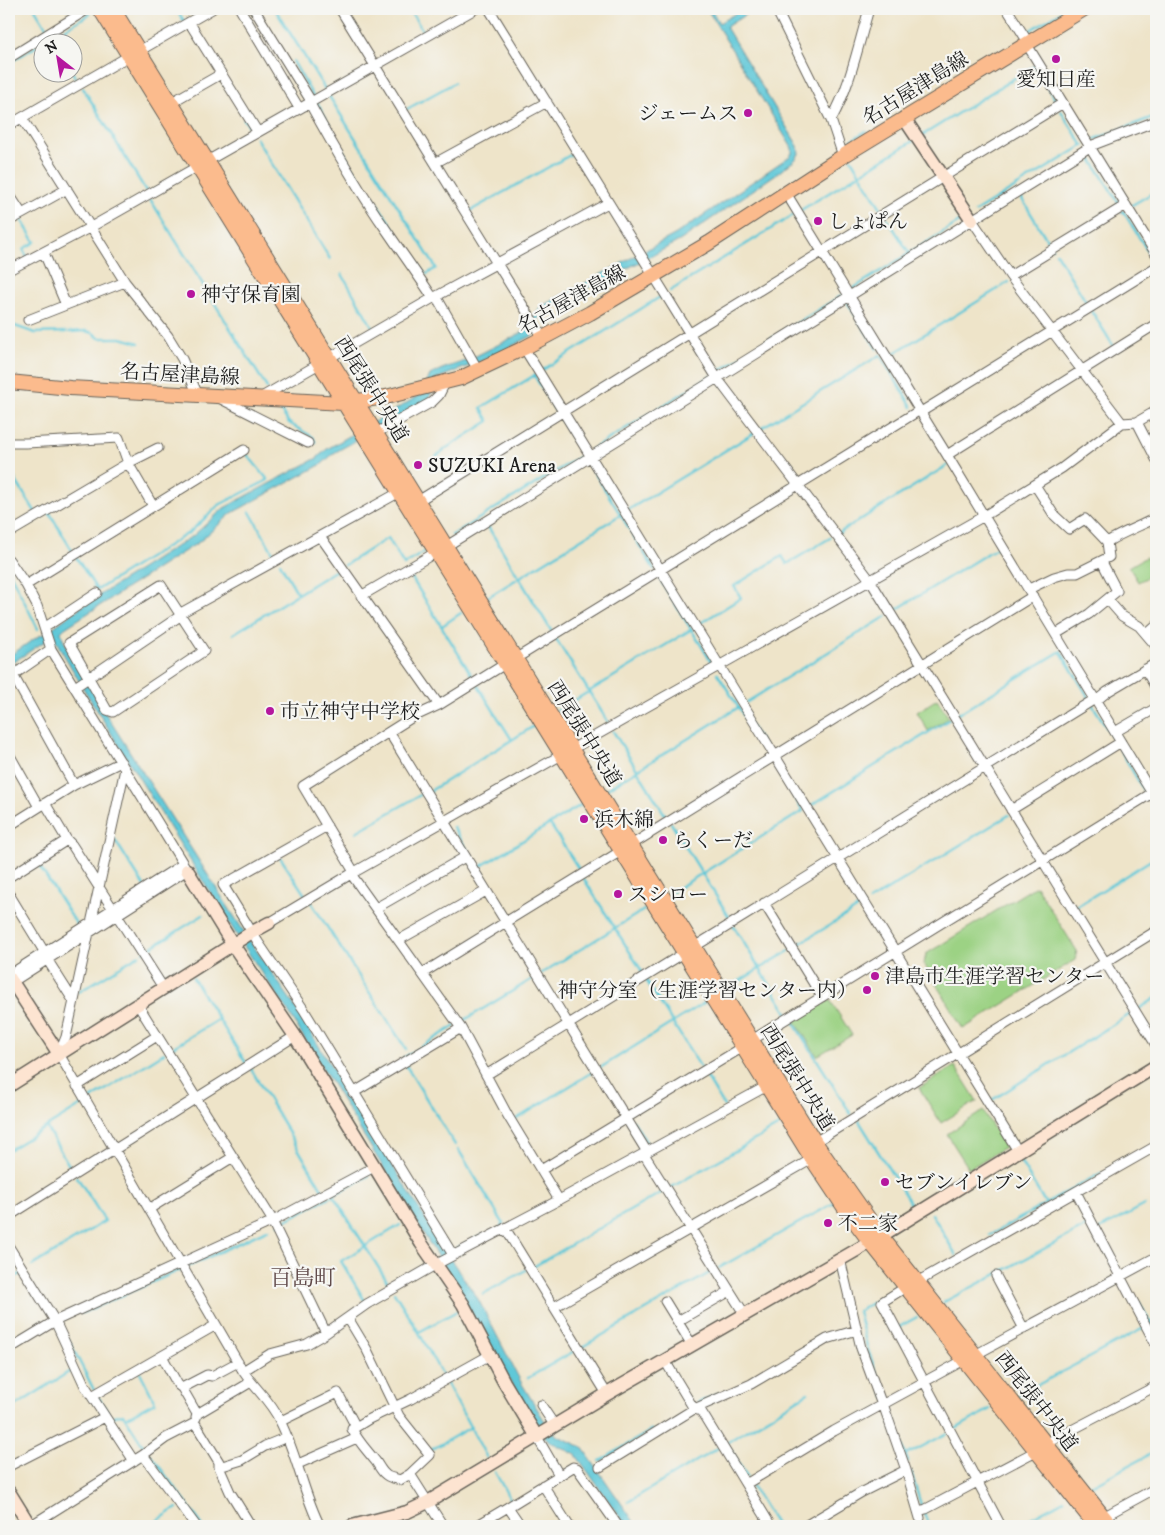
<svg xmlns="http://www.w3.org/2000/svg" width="1165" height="1535" viewBox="0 0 1165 1535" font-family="'IM FELL DW Pica','Noto Serif JP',serif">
<rect width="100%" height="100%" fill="#f6f6f2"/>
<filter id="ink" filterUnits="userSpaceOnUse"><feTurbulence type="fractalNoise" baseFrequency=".02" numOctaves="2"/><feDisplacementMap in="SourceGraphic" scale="10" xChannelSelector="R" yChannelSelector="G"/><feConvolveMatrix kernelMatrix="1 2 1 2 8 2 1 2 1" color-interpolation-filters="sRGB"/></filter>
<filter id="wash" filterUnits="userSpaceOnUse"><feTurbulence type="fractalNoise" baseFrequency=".0096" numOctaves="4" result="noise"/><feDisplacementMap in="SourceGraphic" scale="20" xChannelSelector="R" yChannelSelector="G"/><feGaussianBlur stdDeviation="1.12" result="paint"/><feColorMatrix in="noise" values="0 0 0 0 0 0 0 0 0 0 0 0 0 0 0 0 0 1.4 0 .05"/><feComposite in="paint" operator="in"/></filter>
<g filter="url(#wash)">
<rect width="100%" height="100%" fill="#eee4c9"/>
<!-- green -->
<path fill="#9cd284" stroke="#5c7750" d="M1146,557l10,16 -18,9 -9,-15z
M937,699l12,19 -21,13 -11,-19z
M1036,886l41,65 -2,9 -112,69 -39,-65 2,-10z
M830,1000l22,35 -35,21 -22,-35z
M955,1066l22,35 -36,22 -22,-35z
M983,1111l22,36 -36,22 -22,-35z"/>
<!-- water -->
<path fill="#5ec8d8" stroke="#3d727a" d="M707,9h4l8,14 24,-14h11l-28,18 72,119 1,8 -4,6 -16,12 -98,68 -33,18 -65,32 -40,23 -5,6 -6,17 -48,24 -48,19 -7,20 -95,54 -12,11 -90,49 -33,29 -134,86 -4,4 3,9 40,70 144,227 42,61 157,255 31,45 44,85 24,39 10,12 26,12 55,79h-11l-50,-71 -27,-14 -12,-13 -98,-169 -152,-249 -46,-68 -158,-254 -30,-52 -44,29v-9c7,-4 29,-21 35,-22l37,-27 113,-72 30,-27 93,-50 10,-9 95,-55 8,-19 12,-6 26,-9 57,-29 15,-24 136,-73 114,-78 2,-3v-5z"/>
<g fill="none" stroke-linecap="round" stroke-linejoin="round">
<!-- stream -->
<path stroke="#5ec8d8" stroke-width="2.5" d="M35,9l13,21
M176,9l8,12
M275,9l50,80
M409,9l14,22
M1027,32l39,-23
M43,42l47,-28
M293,61l20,35
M9,63l33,-20
M72,72l6,9
M83,88l63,103
M329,96l107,172 -9,6
M317,102l32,60 16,25
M407,109l47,-26
M1061,111l22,35
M244,119l8,12
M923,135l111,-69 22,35
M256,138l74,121
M1090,141l66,-25
M844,145l22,-14
M1088,154l32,51
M851,159l31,51
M370,193l27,41
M1019,194l33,54
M150,199l117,189
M1132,205l24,-14
M801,210l112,-69
M470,211l102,-57
M975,212l109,-67
M1122,212l1,-1 32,52
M887,218l22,35
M21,219l14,23 -12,7 4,8
M1056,253l32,52
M413,257l11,16
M342,274l31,54
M1017,277l11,-7
M670,291l125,-77
M849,291l115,-72
M847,302l30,47
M1091,310l23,37
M9,324l26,9 31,-1
M69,332l17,-1 7,2 6,5h22l18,5
M880,355l32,52
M891,355l118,-73
M541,371l119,-74
M719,371l125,-77
M534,375l22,36
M279,408l10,15 24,14 2,5
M561,419l23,37
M761,428l119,-73
M591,450l120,-74
M430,462l15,-13 44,-28 -8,-13 54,-33
M588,462l66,107
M9,470l27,43
M628,510l126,-77
M49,512l24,40
M250,512l25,44
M487,525l65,107
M839,533l109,-68
M452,535l132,-81
M76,557l21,33 93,-58 29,-27 49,-25 -23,-28
M280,563l18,31
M345,565l43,-27 16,27 20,-13
M9,571l29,58
M408,572l66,107
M658,576l54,87
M488,597l132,-82
M894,611l104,-64
M699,624l42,-26 -7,-12 48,-30 5,8 43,-26
M442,626l19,-13
M233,634l105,-65
M556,639l52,83
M1061,652l28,46
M717,673l51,81
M478,686l34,54
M747,702l140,-86
M1092,704l24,38
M557,711l135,-82
M958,714l103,-63
M613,731l54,87
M1119,747l26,46
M607,789l132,-82
M431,792l-1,-1 104,-65
M1150,799l6,10
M810,806l140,-87
M671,823l60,97
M550,824l30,47
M453,827l54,87
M356,832l66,-38
M113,837l31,49
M280,857l25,38
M38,864l41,64
M478,868l103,-63
M584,879l59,94
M672,892l131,-81 -29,-48
M869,901l140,-86
M311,902l95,147
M862,906l26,42
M1077,906l79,-49
M733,925l27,44
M794,947l69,-42
M144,952l59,-37
M760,969l28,45
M542,973l102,-63
M193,978l53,85
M646,980l55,88
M728,988l61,-37
M79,992l60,-37
M1139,1009l17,-11
M792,1020l59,94
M463,1021l71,-43
M170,1049l49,-30
M403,1058l52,-32
M405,1064l50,81
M600,1068l104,-65
M251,1069l72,122
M704,1073l20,33
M91,1099l73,-46
M992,1100l140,-87
M515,1120l79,-49
M633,1120l16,27 2,-1
M859,1121l53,85
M46,1127l27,45
M458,1149l45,74 -2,3
M9,1150l73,-45
M1020,1161l26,43
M670,1188l109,-62
M333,1195l57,91
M932,1214l24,41
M279,1224l90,-48
M1100,1229l45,-24
M990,1235l111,-62
M457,1248l26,-13
M32,1266l73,-45 -28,-44
M187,1267l82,-38
M533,1267l131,-76
M719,1268l115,-65
M9,1281l13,-8
M394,1292l23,37 26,48
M483,1294l43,-24
M881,1298l-23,13 10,39 17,46
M365,1301l-24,-40 59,-36
M944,1302l145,-77
M1139,1302l17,33
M82,1313l98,-43
M1150,1324l6,-4
M900,1328l-1,-1 18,-10
M419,1332l38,-21
M68,1339l26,51
M582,1347l131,-76
M528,1378l48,-28
M447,1384l40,74
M1019,1395l123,-66
M98,1397l13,20 12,-3 23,36
M698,1403l20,-9
M888,1405l20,57
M9,1410l63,-40
M126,1418l29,-16 -15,-30
M954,1430l36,-21
M429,1451l42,-24
M150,1454l53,72
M906,1455l42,-22
M600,1461l52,-31
M495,1472l16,29
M911,1472l11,36
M747,1477l-21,-34 82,-50
M752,1486l25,40
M1091,1486l65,-35
M628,1502l90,-54
M924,1513l5,13
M149,1526l28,-18
M1016,1526l48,-26"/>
</g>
</g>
<g filter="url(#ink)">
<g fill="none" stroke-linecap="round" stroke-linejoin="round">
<!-- street casing -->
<g stroke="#666259" stroke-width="11">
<path id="street" d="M240,9l59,99
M254,9l57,92
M340,9l203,329
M489,9l228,369 153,202 286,465
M776,9l55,111
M1007,9l21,33
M1156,9v1
M189,22l68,109
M1026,43l130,211
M139,51l73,-42
M9,58l79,-49
M172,102l49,-28
M309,102c24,44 49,88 78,129 15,22 31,44 46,67
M22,118l103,164 43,54 14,23 16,36
M9,125l120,-69
M843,156l-12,-36c19,-33 27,-74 38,-111
M435,163l112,-61
M786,193l161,262 209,345
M9,194l13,20 -13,7
M22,214l45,-25
M972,220l38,56 112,147
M44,253l22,52 59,-23
M9,270l82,-43 384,-218
M1010,276l116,-71
M436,296l42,74
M28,320l38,-15
M524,348l494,803
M329,358l104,-60 175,-95
M260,398l59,-34
M221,399l87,44
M921,412l235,-145
M1137,422l19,37
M376,433l56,-31 7,-7 6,-12
M9,443h17l93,-5 9,25 -119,70
M947,455l209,-131
M418,501l645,-398
M153,506l-25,-43 30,-15
M320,536l119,169
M1107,542c16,-10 33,-16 49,-24
M9,560l17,25 11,21 14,43 136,221 -178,114
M26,585l218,-135
M161,585l43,66 -91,61 -6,-2 -38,-67z
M1029,589l25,-12 14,-4h9l32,-16 -2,-15 -22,-23 -16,10 -15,-14 -19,-30
M361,596l84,-49 648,-402 63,-24
M1108,600l14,16 17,10 17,20
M179,614l219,-121
M44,628l53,-35
M1056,634l33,-20 28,-23 -15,-29
M1147,634l9,-8
M515,659l405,-249
M1145,669l11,19
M13,675l61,110
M9,678l42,-29
M75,687l105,-71
M1096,701l11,-9 49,-29
M389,732l258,420
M1115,732l41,-24
M9,754l30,53
M125,769l-59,268 -7,17 184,317c12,18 28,30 37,50 17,33 23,72 40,105
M1011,810l110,-68
M9,826l65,-41 47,-23
M327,826l-104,59 35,57 46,68 149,245
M67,840l5,5 92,144
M631,845l402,-249
M354,872l-51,-86 108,-68 28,-13 66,-41
M351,874l110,154 47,88 51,84
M9,877l58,-37 -22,-37
M9,894l36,59
M764,903l58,94
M376,908l89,-51
M269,923l82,-49 633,-358 78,-48 60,-45 15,-1 19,-11
M399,940l87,-49
M694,947l401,-248
M45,956l28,44
M423,973l198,-122
M9,975l174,-111
M138,1005l135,216
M752,1040l400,-247
M486,1075l198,-122
M77,1086l80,-50
M353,1093l108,-65
M815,1142l341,-211
M644,1154l101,161
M541,1170l202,-123
M1076,1192l80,153
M149,1209l84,-52
M9,1216l286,-180
M272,1221l54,112
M505,1228l102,166
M9,1247l46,74 30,65 49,75
M840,1259l21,89 21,57
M996,1276l28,53
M917,1282l239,-136
M906,1287l-24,15 119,224
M665,1301l27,44
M554,1307l258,-148
M348,1318l18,30 33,68 31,39 -20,19
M678,1321l52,-30
M9,1349l46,-28 218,-100 101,-54
M975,1355l181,-98
M162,1356l16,29 4,3
M665,1361l29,48 7,2 70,115
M243,1371l27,-17 37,-10 19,-11 41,-29 68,-39 124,-65 208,-114
M92,1396l124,-71
M883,1404l23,66 14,48
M541,1405l14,21
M197,1414l-15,-26 25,-13 5,1 26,-14
M196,1418l1,-4 54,-32
M281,1421l57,-28 18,34 13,-8 42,-20 79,-44
M356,1427l-4,2c6,12 13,19 21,29 5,5 7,12 12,16 3,4 10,4 15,6l10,-6 33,52
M537,1437l22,38
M1045,1444l111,-58
M143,1455l23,-17 29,-15 24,39v5
M298,1464l59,-26
M9,1466l96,-49
M600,1467l94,-58 57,-25 76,-45 30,-9
M746,1484l88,-53 130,-71
M543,1485l26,41
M918,1511l8,-2 110,-58
M1103,1517l53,-29
M30,1526l113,-71 53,71
M251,1526l-21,-34 -11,-25 23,-7 23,-14 22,-9
M476,1526l32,-19
M521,1526l-13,-19 65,-40 4,1 41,58
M805,1526l57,-34 44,-22"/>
</g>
<!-- secondary casing -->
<g stroke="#666259" stroke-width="15">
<path id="secondary" d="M904,118l68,102
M187,870l46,75 62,91 126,207 42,61 41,78 33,55
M9,977l50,77
M9,1086l240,-152 20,-11
M9,1492l21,34
M352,1526l55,-14 21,-10 179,-108 274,-158 275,-170"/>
</g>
<!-- primary casing -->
<g stroke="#666259" stroke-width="16">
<path id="primary" d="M100,9l712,1150 32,48 26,35 226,284
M113,9l702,1133 66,94 230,290
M9,382l61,6 273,15 43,-6 75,-19 63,-30 66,-35 119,-70 134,-87 241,-147"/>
</g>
<!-- street -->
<use href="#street" stroke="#fff" stroke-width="9"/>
<!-- secondary -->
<use href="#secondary" stroke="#fde4d1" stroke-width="12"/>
<!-- primary -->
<use href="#primary" stroke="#fbbb8d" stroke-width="14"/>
</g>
</g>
<!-- markers -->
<g fill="#b5179e" stroke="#f6f6f2" stroke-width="2">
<circle cx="1056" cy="59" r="5"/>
<circle cx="748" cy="113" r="5"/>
<circle cx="818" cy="221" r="5"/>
<circle cx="191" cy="294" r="5"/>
<circle cx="418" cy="465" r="5"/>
<circle cx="270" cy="711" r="5"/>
<circle cx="584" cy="819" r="5"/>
<circle cx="663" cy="840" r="5"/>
<circle cx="618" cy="894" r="5"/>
<circle cx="875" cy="976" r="5"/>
<circle cx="867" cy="990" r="5"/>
<circle cx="885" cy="1182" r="5"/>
<circle cx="828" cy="1223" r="5"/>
</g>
<g text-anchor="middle" stroke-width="4.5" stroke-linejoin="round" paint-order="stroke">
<!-- poi labels -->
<g font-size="20" fill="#1c1c1c" stroke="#f6f6f2" text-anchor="start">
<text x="1056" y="86" text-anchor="middle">愛知日産</text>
<text x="738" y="120" text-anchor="end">ジェームス</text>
<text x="828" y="228">しょぱん</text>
<text x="201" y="301">神守保育園</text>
<text x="428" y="472">SUZUKI Arena</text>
<text x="280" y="718">市立神守中学校</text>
<text x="594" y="826">浜木綿</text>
<text x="673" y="847">らくーだ</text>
<text x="628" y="901">スシロー</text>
<text x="885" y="983">津島市生涯学習センター</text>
<text x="857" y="997" text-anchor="end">神守分室（生涯学習センター内）</text>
<text x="895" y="1189">セブンイレブン</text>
<text x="838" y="1230">不二家</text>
</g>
<!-- street labels -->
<g font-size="20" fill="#1c1c1c" stroke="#f6f6f2">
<text transform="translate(915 88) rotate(-32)" y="7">名古屋津島線</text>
<text transform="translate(571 299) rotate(-29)" y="7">名古屋津島線</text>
<text transform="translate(180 374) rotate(3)" y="7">名古屋津島線</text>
<text transform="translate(372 389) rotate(58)" y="7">西尾張中央道</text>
<text transform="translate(585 733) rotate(58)" y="7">西尾張中央道</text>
<text transform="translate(798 1077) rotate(58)" y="7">西尾張中央道</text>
<text transform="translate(1037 1401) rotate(52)" y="7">西尾張中央道</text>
</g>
<!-- quarter labels -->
<g font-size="22" fill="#614b4b" stroke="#f6f6f2">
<text x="303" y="1285">百島町</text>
</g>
</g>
<!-- margin -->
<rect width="1165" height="1535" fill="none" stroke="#f6f6f2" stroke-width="30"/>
<!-- north arrow -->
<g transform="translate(58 58) rotate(329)"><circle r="24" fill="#f6f6f2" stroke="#9f9f9c"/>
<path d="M0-4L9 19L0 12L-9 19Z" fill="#b5179e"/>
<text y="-8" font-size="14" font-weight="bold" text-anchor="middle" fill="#1c1c1c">N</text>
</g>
</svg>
